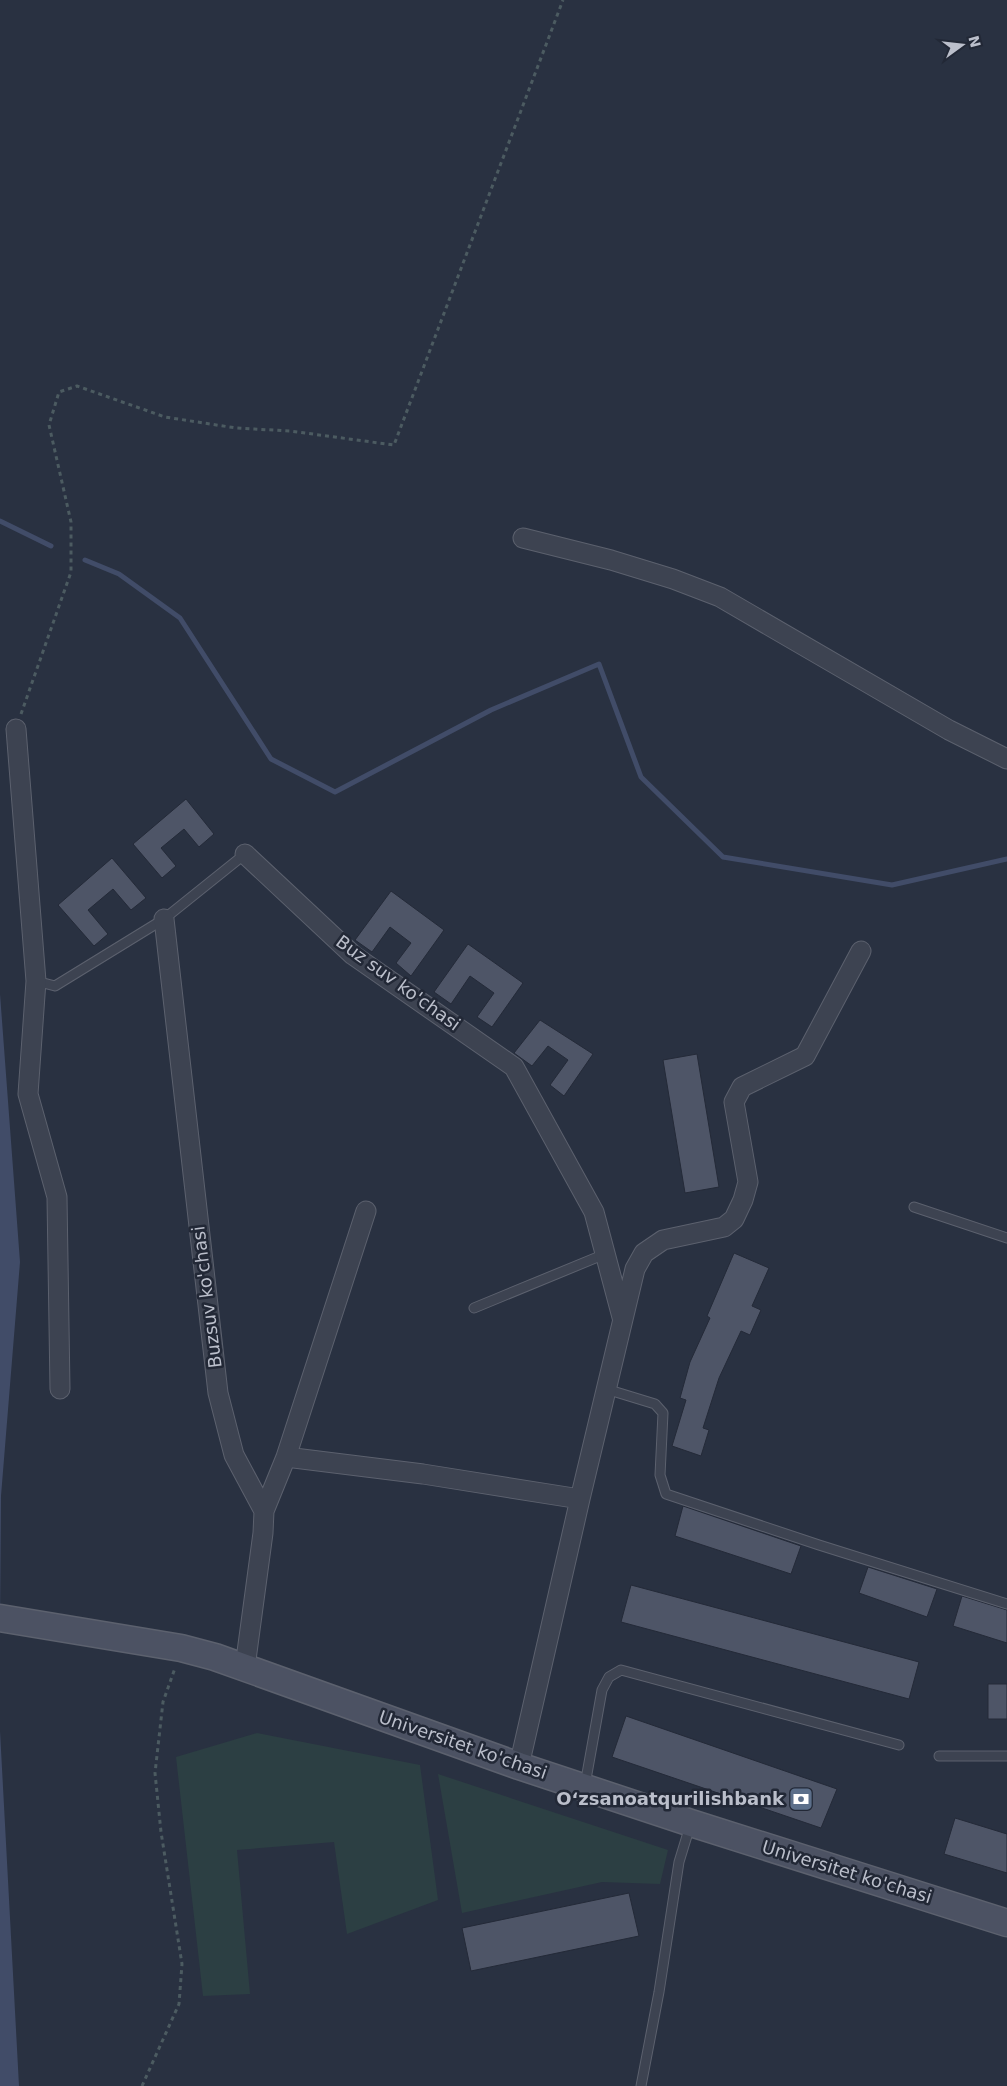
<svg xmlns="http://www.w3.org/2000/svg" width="1007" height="2086" viewBox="0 0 1007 2086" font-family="'DejaVu Sans',sans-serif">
<rect width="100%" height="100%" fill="#293141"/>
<!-- green -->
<path fill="#2c3f43" d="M257,1733l163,32 18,135 -91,34 -13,-92 -97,8 13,144 -47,2 -27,-239z
M438,1774l230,76 -8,34 -58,-2 -140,31z"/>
<!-- water -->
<path fill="#414c68" d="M0,994l20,268 -19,234 -1,129z
M0,1731l19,355h-19z"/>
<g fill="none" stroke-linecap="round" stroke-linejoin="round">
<!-- stream -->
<path stroke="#414c68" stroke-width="5" d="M0,521l51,25
M85,560l34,14 61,44 91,141 64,33 156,-82 108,-46 42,113 82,80 169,28 115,-26"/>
</g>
<!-- building -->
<path fill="#4e5567" stroke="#242a38" d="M186,799l28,35 -15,13 -15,-18 -23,19 15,18 -14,12 -29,-34z
M112,858l34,40 -15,12 -18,-21 -25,21 20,24 -14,12 -36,-41z
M391,891l53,39 -33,46 -15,-13 15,-20 -21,-16 -18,25 -17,-12z
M468,944l55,39 -31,44 -15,-10 17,-24 -24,-17 -19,28 -17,-12z
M540,1020l53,34 -29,42 -14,-11 18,-25 -20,-14 -16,20 -18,-13z
M697,1054l22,133 -34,6 -22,-133z
M734,1253l35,15 -17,38 9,4 -11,25 -9,-4 -22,47 -16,50 6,2 -8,26 -29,-10 14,-46 -6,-2 10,-36 20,-44 -3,-2z
M683,1506l118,40 -10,28 -116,-38z
M868,1567l69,22 -10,28 -68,-24z
M631,1585l288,77 -10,37 -288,-77z
M962,1596l45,14v33l-54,-17z
M988,1684h19v35h-19z
M626,1716l211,73 -16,39 -209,-71z
M955,1818l52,16v39l-63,-19z
M629,1893l10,43 -168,35 -9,-43z"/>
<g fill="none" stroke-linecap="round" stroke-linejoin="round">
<!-- service casing -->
<g stroke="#5c616e" stroke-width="11">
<path id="service" d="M36,981l19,5 109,-67 81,-65
M914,1207l93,31
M474,1308l131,-54
M606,1389l49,15 8,9 -3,62 6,19 153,51 188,59
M939,1756h68
M585,1785l17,-95 7,-13 12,-7 278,75
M641,2086l18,-94 20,-130 11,-36"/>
</g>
<!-- minor casing -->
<g stroke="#5c616e" stroke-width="21">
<path id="minor" d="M523,538l88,22 62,19 47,18 229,133 58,29
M16,729l20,252 -8,113 29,103 3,192
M245,854l108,101 161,112 80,145 28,105
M164,919l54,474 16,62 30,56 -1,22 -18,134
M286,1457l137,17 157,25
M264,1511l22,-54 80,-246
M519,1766l61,-267 55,-230 9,-16 19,-13 61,-13 10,-8 9,-19 5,-18 -14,-80 8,-15 63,-31 56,-105"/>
</g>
<!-- secondary casing -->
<g stroke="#5c616e" stroke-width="29">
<path id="secondary" d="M0,1618l181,30 34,9 304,109 172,57 316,100"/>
</g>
<!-- path -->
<path stroke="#4c5b61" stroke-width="3" stroke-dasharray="4 4" stroke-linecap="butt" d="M21,714l50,-142v-50l-22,-97 10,-33 18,-6 88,31 71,11 54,3 104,14 169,-445
M142,2086l37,-82 3,-40 -21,-132 -6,-59 8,-71 12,-34"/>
<!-- service -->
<use href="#service" stroke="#3d4351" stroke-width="9"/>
<!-- minor -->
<use href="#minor" stroke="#3d4351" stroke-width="19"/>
<!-- secondary -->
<use href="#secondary" stroke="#4c5263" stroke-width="26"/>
</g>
<!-- icons -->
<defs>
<g id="bank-square" transform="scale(1.25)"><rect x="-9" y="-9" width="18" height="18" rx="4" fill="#5c6f8a" stroke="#222836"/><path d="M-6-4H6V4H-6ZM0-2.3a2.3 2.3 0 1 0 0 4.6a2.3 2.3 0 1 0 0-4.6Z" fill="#fff"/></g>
</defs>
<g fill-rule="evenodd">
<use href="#bank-square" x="801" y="1799"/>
</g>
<g text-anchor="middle" stroke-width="5" stroke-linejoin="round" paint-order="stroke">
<!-- street labels -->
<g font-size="18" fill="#bbbfcb" stroke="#222836">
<text transform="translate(398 983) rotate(36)" y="6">Buz suv ko'chasi</text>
<text transform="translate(207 1297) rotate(-97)" y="6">Buzsuv ko'chasi</text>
<text transform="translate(463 1745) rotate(19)" y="6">Universitet ko'chasi</text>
<text transform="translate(847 1872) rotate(17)" y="6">Universitet ko'chasi</text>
</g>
<!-- poi labels -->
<g font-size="18" font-weight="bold" fill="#bbbfcb" stroke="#222836" text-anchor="end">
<text x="784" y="1805">Oʻzsanoatqurilishbank</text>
</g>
</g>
<!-- north arrow -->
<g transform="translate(962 45) rotate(75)" stroke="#222836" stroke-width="4" paint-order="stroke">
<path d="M0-4L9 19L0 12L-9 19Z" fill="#bbbfcb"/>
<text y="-8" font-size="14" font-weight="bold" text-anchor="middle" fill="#bbbfcb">N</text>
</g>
</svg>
